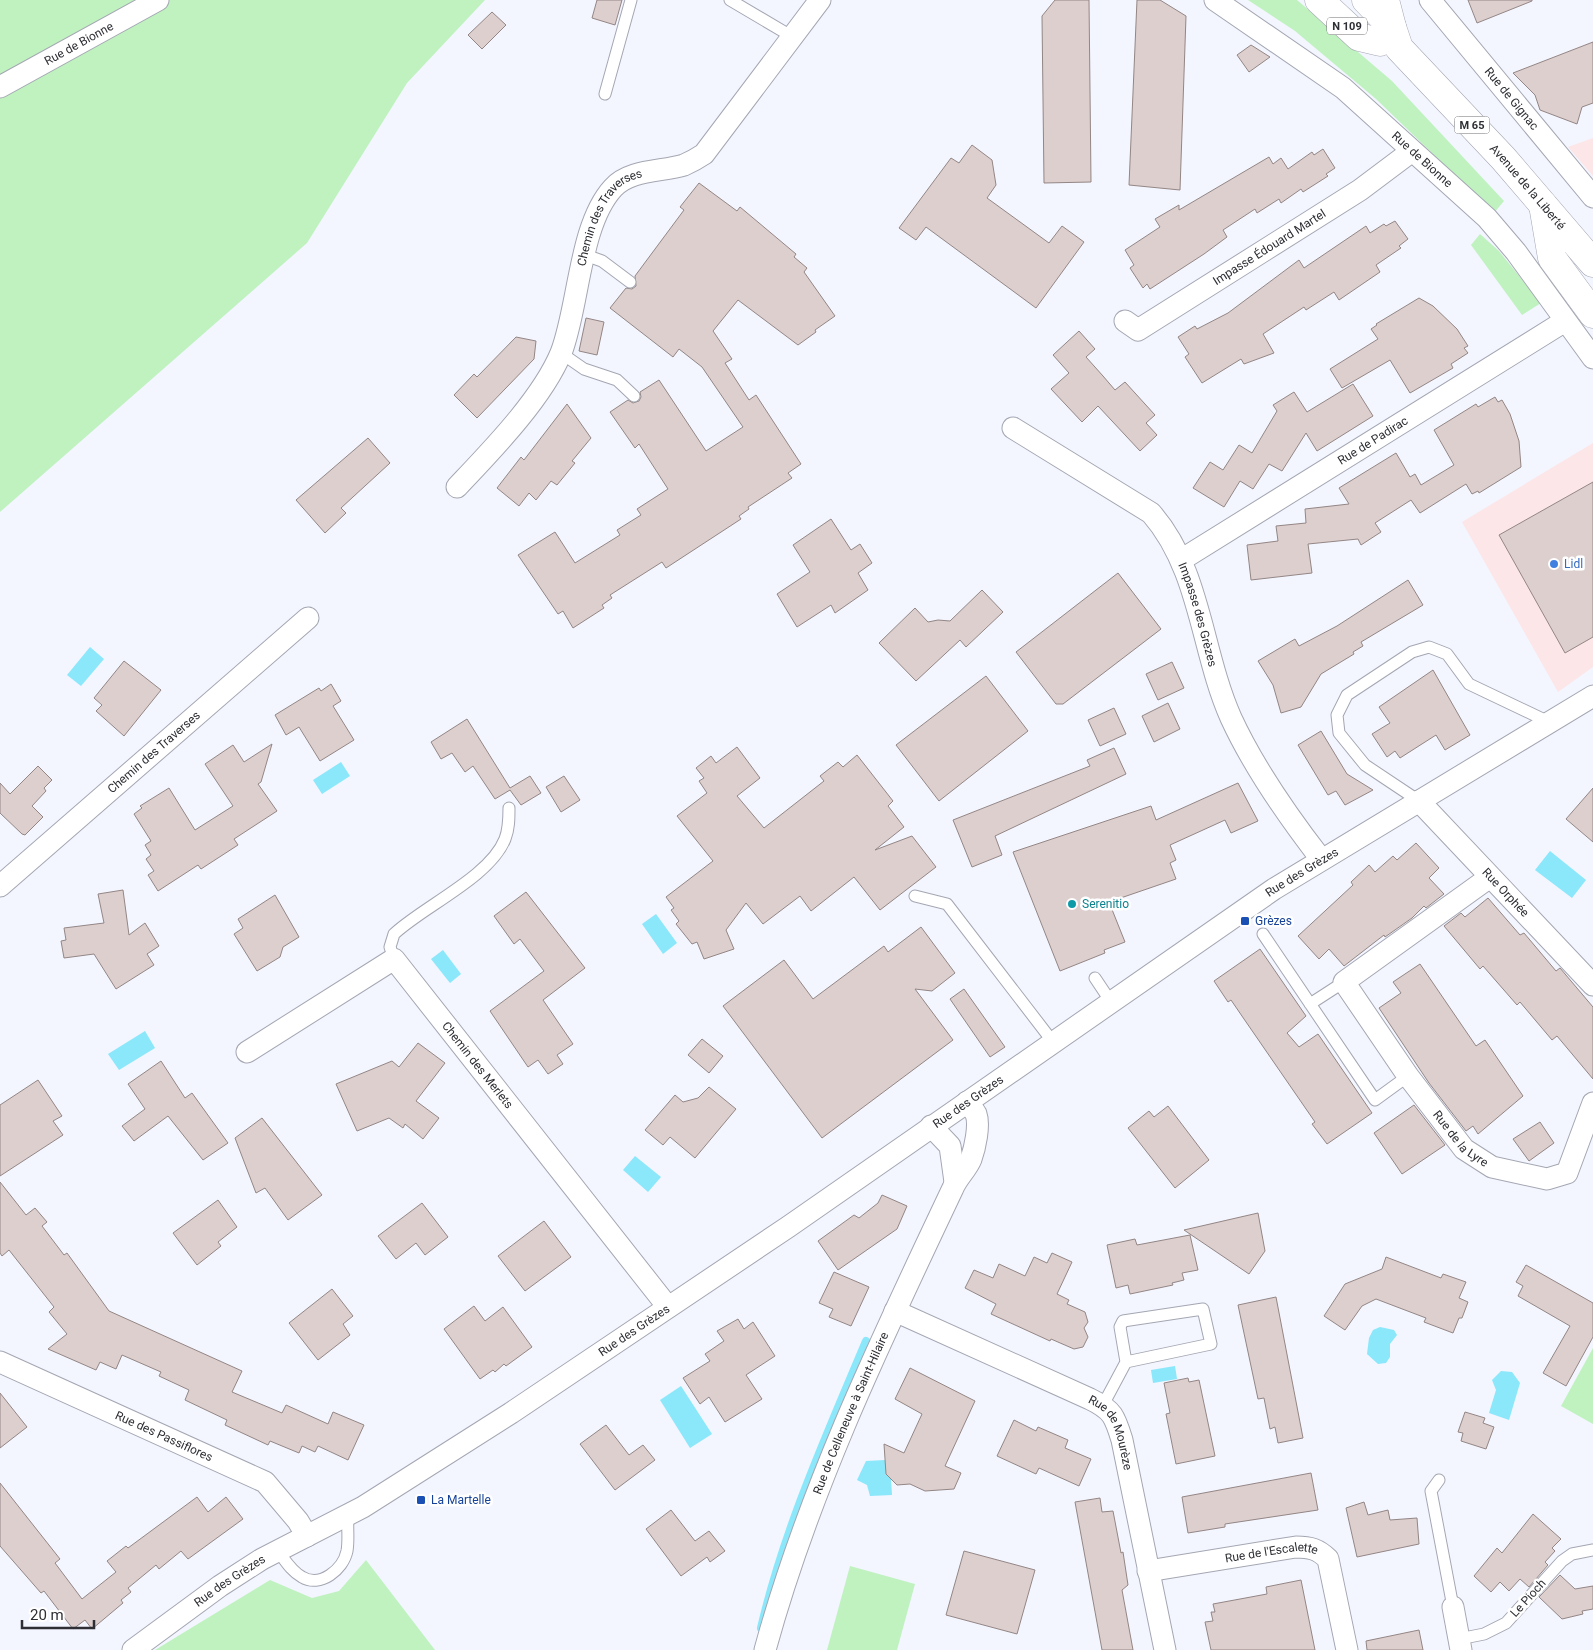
<svg xmlns="http://www.w3.org/2000/svg" width="1593" height="1650" viewBox="0 0 1593 1650" font-family="Roboto,sans-serif">
<rect width="100%" height="100%" fill="#f3f5ff"/>
<!-- commercial -->
<path fill="#fce6e7" d="M1593,138v38l-25,-29z
M1593,443v224l-35,25 -96,-170z"/>
<!-- green -->
<path fill="#c0f2c0" d="M0,0h485l-78,83 -100,160 -307,269z
M1248,0h49l95,81 112,120 -10,12 -118,-114 -81,-68z
M1480,234l19,17 42,52 -19,12 -51,-70z
M1593,1348v76l-32,-18z
M366,1560l69,90h-280l115,-70 42,18 27,-7z
M850,1566l65,18 -18,66h-70z"/>
<!-- water -->
<path fill="#8be7fa" d="M90,647l14,12 -23,27 -14,-11z
M341,762l9,14 -28,18 -9,-14z
M1550,851l36,29 -14,18 -37,-28z
M656,914l21,29 -14,11 -21,-30z
M443,950l18,24 -11,9 -19,-24z
M145,1031l10,17 -36,22 -11,-16z
M635,1156l26,21 -13,15 -25,-22z
M1380,1327l14,3 3,5 -7,9v13l-4,6 -8,1 -11,-10 2,-16 4,-8z
M1175,1366l2,13 -24,4 -2,-13z
M1501,1371l11,1 8,11 -11,37 -20,-7 7,-23 -4,-10z
M681,1386l31,48 -22,14 -30,-48z
M885,1460l6,19 1,16 -22,1 -3,-11 -10,-5 9,-19z"/>
<g fill="none" stroke-linecap="round" stroke-linejoin="round">
<!-- stream -->
<path stroke="#8be7fa" stroke-width="8" d="M761,1628c23,-99 66,-194 105,-287"/>
</g>
<!-- building -->
<path fill="#ddcfce" stroke="#938685" d="M597,0h25l-7,25 -23,-7z
M1055,0h34l2,182 -47,1 -2,-167z
M1137,0h23l26,16 -6,174 -51,-5z
M1468,0h64v1l-55,22z
M492,12l14,13 -24,24 -14,-14z
M1593,42v61l-11,4 -5,17 -37,-14 -5,-15 -22,-22z
M1251,45l19,12 -21,15 -12,-17z
M972,145l20,15 4,25 -9,13 62,45 13,-17 22,16 -48,66 -110,-81 -10,13 -17,-12 52,-70 8,5z
M1323,149l12,19 -9,6 2,2 -25,16 -2,-3 -20,14 -2,-4 -22,14 -2,-4 -32,21 4,7 -23,17 -54,35 -3,-5 -4,4 -13,-20 4,-3 -9,-15 35,-23 -5,-8 24,-14v5l90,-53 4,7 8,-6 7,11 24,-17 2,3z
M699,183l38,28 3,-4 56,47 -2,3 13,11 -3,4 31,44 -20,14 1,2 -18,13 -60,-45 -25,31 19,28 -7,4 24,37 7,-5 45,69 -13,9 4,5 -44,29 1,2 -10,7 2,3 -75,49 -4,-6 -52,33 2,3 -10,7 2,3 -31,20 -10,-17 -5,3 -40,-59 37,-23 20,31 45,-28 -3,-5 24,-15 -4,-6 31,-20 -29,-45 -4,4 -25,-36 18,-12 5,3 6,-2 2,-4 -1,-5 19,-12 47,71 37,-24 -41,-60 -23,-18 -6,8 -63,-49 16,-20 6,1 4,-3 -1,-10 49,-66 -4,-3z
M1395,221l13,18 -9,7 2,2 -25,17 4,7 -41,28 -5,-8 -28,18 -2,-3 -41,27 11,19 -30,11 -3,-5 -39,24 -17,-26 4,-3 -11,-17 17,-11 2,3 31,-16 71,-53 5,8 62,-42 4,7 14,-9 2,2z
M1419,298l14,8 24,23 11,17 -4,2 4,5 -17,11 2,4 -43,25 -20,-33 -48,28 -12,-19 48,-30 -7,-10 6,-4 -1,-1z
M586,318l18,4 -7,33 -18,-4z
M1079,331l16,18 -9,8 17,19 12,14 10,-8 30,33 -9,8 11,12 -17,16 -42,-45 -16,16 -31,-33 18,-16 -16,-18z
M516,337l20,4 -2,18 -57,59 -23,-23 20,-21 3,3z
M1353,384l20,32 -56,35 -11,-18 -24,38 -13,-7 -16,25 -13,-8 -16,26 -31,-19 17,-26 13,8 16,-25 13,8 25,-42 -4,-6 21,-13 13,20z
M1495,397l3,5 4,-2 8,14 9,27 2,26 -42,26 -1,-2 -6,3 -6,-10 -46,29 -9,-13 -36,23 6,9 -20,13 -3,-6 -50,5 4,29 -61,7 -4,-35 31,-4 -2,-15 30,-3 -1,-14 44,-5 -10,-16 57,-35 14,24 5,-3 6,11 33,-20 -20,-35 42,-26 2,3z
M567,404l24,34 -19,23 3,2 -18,22 -6,-4 -15,19 -7,-7 -10,13 -22,-18 24,-31 3,3z
M368,438l22,25 -49,45 5,5 -21,20 -29,-33z
M1593,482v155l-28,16 -66,-118z
M831,519l20,31 9,-6 12,19 -14,10 10,17 -33,23 -4,-8 -34,22 -20,-33 33,-22 -17,-27z
M1118,573l43,56 -98,75h-7l-40,-52z
M1408,580l15,25 -62,37 2,4 -10,6 1,2 -33,20 -20,33 -20,6 -8,-28 -15,-24 37,-22 4,7 38,-20z
M982,590l21,22 -37,35 -6,-7 -44,41 -37,-38 36,-35 13,14 10,-2 12,1z
M124,661l37,29 -37,46 -28,-25 6,-6 -8,-7z
M1172,662l12,26 -26,12 -12,-26z
M1433,670l37,65 -25,15 -9,-15 -36,23 -5,-7 -8,6 -15,-23 18,-11 -11,-16z
M986,676l42,55 -89,70 -43,-56z
M331,684l10,17 -8,5 21,34 -34,21 -21,-34 -13,8 -11,-20 44,-27 2,3z
M1168,703l12,26 -26,13 -12,-26z
M1114,708l12,26 -26,12 -12,-26z
M467,719l43,69 20,-12 11,17 -20,12 -11,-15 -15,9 -22,-33 -8,6 -13,-19 -11,6 -10,-17z
M1321,731l26,43 26,16 -28,15 -9,-14 -8,4 -30,-50z
M272,744l-11,38 -3,2 19,27 -43,28 4,6 -37,24 -3,-4 -40,26 -10,-16 6,-4 -8,-12 5,-4 -6,-10 6,-4 -17,-27 8,-6 -2,-2 29,-18 26,42 38,-24 -28,-42 28,-19 11,17z
M737,747l23,31 -23,18 27,32 60,-47 -4,-5 18,-14 5,5 14,-12 36,46 -5,5 16,21 -29,23 37,-14 24,31 -56,43 -26,-33 -43,34 -11,-15 -37,28 -17,-21 -20,27 8,19 -30,10 -7,-17 -5,2 -16,-20 3,-3 -8,-11 3,-2 -8,-11 47,-36 -36,-45 30,-23 -8,-12 5,-3 -8,-10 15,-12 5,7z
M1114,748l12,26 -131,62 7,19 -30,12 -19,-47 137,-54 -3,-6z
M38,766l14,14 -8,8 2,3 -14,15 11,11 -18,18 -3,-1 -22,-21v-30l10,11z
M564,776l16,24 -19,12 -15,-25z
M1238,783l20,38 -27,12 -6,-13 -55,25 6,15 -6,3 6,16 -67,23 16,40 -21,8 1,3 -45,18 -47,-119 138,-46 5,14z
M1593,788v54l-27,-23z
M1416,843l23,25 -10,10 15,16 -18,14 -2,-2 -12,12 -27,19 -1,-2 -40,31 -15,-17 -10,10 -21,-23 55,-51 -2,-3 18,-17 6,7 18,-16 4,4z
M123,890l6,45 16,-12 14,23 -12,8 7,11 -38,24 -22,-35 -30,4 -3,-17 5,-1 -2,-12 40,-5 -6,-29z
M526,892l59,76 -42,32 30,44 -16,11 6,9 -15,10 -10,-14 -10,7 -38,-56 54,-40 -24,-32 -6,5 -20,-28z
M275,895l24,42 -16,10 -3,10 -23,14 -23,-37 9,-6 -5,-9z
M1488,898l32,37 4,-2 32,38 4,-3 33,39v72l-36,-43 -5,4 -32,-38 -3,3 -34,-39 -3,3 -36,-43 17,-13 4,4z
M921,927l34,46 -23,18 -17,-2 38,51 -131,98 -99,-132 61,-46 29,39 71,-53 4,6z
M1260,949l46,67 -19,17 12,14 19,-13 54,79 -45,31 -15,-20 3,-2 -71,-103 -13,-19 -3,2 -14,-21z
M1420,964l56,82 9,-6 38,56 -45,38 -5,-8 -7,5 -37,-48 -50,-75 22,-15 -8,-11z
M964,989l41,58 -15,10 -40,-58z
M702,1039l21,17 -14,17 -21,-18z
M418,1043l27,20 -29,38 23,17 -16,21 -18,-15 -2,4 -14,-10 -32,13 -21,-47 56,-23 7,6z
M161,1061l24,37 7,-5 36,50 -25,17 -35,-44 -34,25 -12,-15 23,-17 -17,-25z
M38,1080l24,36 -9,5 10,14 -63,41v-71z
M709,1087l27,22 -41,49 -25,-21 -7,8 -18,-15 30,-35 8,7 15,-4z
M1414,1105l31,40 -43,29 -28,-41z
M1168,1106l41,54 -34,28 -47,-60 21,-17 5,6z
M262,1118l60,77 -34,25 -23,-32 -9,5 -21,-55z
M1540,1122l14,21 -25,18 -16,-22z
M0,1182l26,33 9,-7 12,14 -5,4 22,29 3,-2 42,58 133,60 -10,21 50,21 4,-8 42,19 5,-12 31,13 -16,35 -30,-14 -3,6 -13,-6 -3,7 -29,-12 -2,4 -43,-20 2,-5 -42,-20 4,-10 -30,-14 2,-4 -39,-17 -6,14 -16,-7 -4,8 -48,-21 19,-15 -18,-22 5,-5 -45,-57 -7,6 -2,-3z
M882,1195l25,11 -10,23 -59,41 -20,-29 36,-26 5,3 19,-15z
M218,1200l19,27 -19,15 3,4 -24,19 -24,-32z
M422,1203l26,34 -23,18 -9,-12 -20,16 -18,-23z
M1258,1213l7,38 -16,23 -65,-44z
M544,1221l27,36 -46,34 -27,-35z
M1190,1235l8,35 -16,3 2,7 -12,3 1,2 -43,9 -2,-9 -12,3 -9,-43 28,-6 2,6z
M1052,1253l20,9 -15,32 12,6 -2,4 18,8 3,10 -4,6 4,9 -5,10 -9,2 -23,-10 -1,2 -59,-27 5,-10 -31,-16 9,-18 19,8 6,-14 26,12 9,-19 13,6z
M1386,1257l55,21 2,-4 23,8 -7,16 9,4 -6,16h-3l-6,15 -29,-11 2,-4 -50,-19 -14,7 -17,24 -21,-14 21,-32 37,-15z
M1526,1265l67,38v34l-27,49 -23,-13 27,-47 -52,-30 5,-10 -7,-4z
M834,1272l35,15 -18,39 -22,-9 4,-8 -14,-6z
M332,1289l21,27 -10,8 7,11 -32,25 -29,-37z
M1276,1297l27,141 -25,5 -3,-16 -5,2 -6,-31 -6,1 -20,-94z
M474,1306l11,15 18,-14 29,40 -26,19 -2,-2 -9,8 -2,-2 -13,9 -36,-50z
M738,1319l6,10 9,-7 22,34 -29,19 16,24 -37,23 -16,-25 -9,7 -17,-26 27,-17 -5,-7 19,-13 -7,-10z
M910,1368l65,33 -30,65 16,7 -7,16 -29,2 -15,-7 -13,1 -11,-11 -2,-30 20,9 18,-39 -27,-15z
M1188,1378l1,4 10,-2 16,76 -39,8 -10,-50 4,-1 -6,-30z
M0,1393l27,34 -27,21z
M1465,1412l20,6 -2,5 11,4 -8,22 -25,-8 2,-8 -5,-1z
M1014,1420l22,11 2,-4 30,13 -3,8 26,11 -12,27 -40,-18 -3,6 -39,-18z
M606,1425l23,30 14,-10 12,15 -40,30 -35,-46z
M1311,1473l7,37 -93,14v3l-37,6 -6,-36z
M0,1483l60,76 -5,4 27,36 34,-27 -9,-11 19,-15 2,2 69,-51 11,15 18,-15 17,22 -55,40 -7,-8 -22,18 -3,-4 -28,23 3,4 -10,8 2,3 -31,26 -7,-9 -12,9 -29,-38 -3,2 -41,-47z
M1100,1498l2,14 11,-1 8,42 2,-1 5,33 -6,5 11,60h-31l-27,-148z
M1364,1502l4,13 20,-5 2,10 27,-2 2,26 -62,13 -11,-49z
M671,1510l24,31 14,-10 16,20 -15,11 -3,-5 -26,19 -35,-47z
M1533,1514l28,25 -9,9 3,3 -10,11 3,3 -19,22 -9,-8 -11,12 -9,-9 -9,10 -17,-16 23,-28 5,5z
M964,1551l71,19 -18,64 -71,-19z
M1560,1575l15,14 18,-3v23l-11,2 1,3 -21,5 -23,-22z
M1301,1580l14,70h-104l-6,-28 8,-1 -2,-9h4l-2,-8 54,-10 -1,-7z
M1419,1630l4,20h-56l-1,-9z"/>
<g fill="none" stroke-linecap="round" stroke-linejoin="round">
<!-- service casing -->
<g stroke="#a4a7b2" stroke-width="13">
<path id="service" d="M730,0l61,36
M605,94l26,-94
M585,255l17,6 28,21
M561,353l23,16 33,11 17,16
M1419,801l-54,-36 -26,-32 -2,-18 10,-20 65,-43 17,-5 18,7 22,30 80,38
M915,896l32,8 106,138
M1263,934l112,166 33,-24
M394,959l-4,-12 4,-13c30,-28 96,-57 111,-95 4,-10 4,-20 4,-31
M1095,978l16,24
M1310,1004l34,-22
M1103,1405l23,-43 -6,-35 3,-6 80,-12 8,35 -85,18
M1439,1480l-8,11 22,116
M278,1551c7,9 13,20 24,26 18,11 41,-7 45,-26 2,-11 0,-24 1,-35
M1459,1639l25,-5 22,-11 56,-62 10,-7 21,-4"/>
</g>
<!-- minor casing -->
<g stroke="#a4a7b2" stroke-width="23">
<g id="minor">
<path id="s1" d="M1215,0l128,88 144,130 29,34 77,106"/>
<path id="s2" d="M1430,0l163,197"/>
<path id="s3" d="M0,87l158,-87"/>
<path id="s4" d="M1125,321l13,9 222,-140 52,-39"/>
<path id="s5" d="M1013,428l138,85c50,57 50,138 80,205 23,50 56,97 90,141"/>
<path id="s6" d="M457,487c34,-36 85,-88 104,-134 18,-46 18,-128 52,-165 17,-19 49,-16 71,-23 7,-3 14,-7 20,-11l116,-154"/>
<path id="s7" d="M1181,560l384,-239"/>
<path id="s8" d="M1419,801l174,184"/>
<path id="s9" d="M1490,877l-146,105 64,94 56,73 28,18 55,12 20,-6 26,-70"/>
<path id="s10" d="M0,886l308,-268"/>
<path id="s11" d="M247,1052l147,-93 274,348"/>
<path d="M931,1126l19,20 5,36"/>
<path id="s12" d="M895,1311l195,88c23,11 25,18 32,41l43,210"/>
<path id="s13" d="M0,1362l265,120 33,39 9,15"/>
<path id="s14" d="M1148,1571l148,-24c14,0 22,2 32,12l19,91"/>
<path d="M1453,1607l8,43"/>
<path id="s15" d="M133,1650l87,-64 42,-27 101,-52 148,-94 277,-186 486,-338 319,-193"/>
<path id="s16" d="M765,1650c44,-161 117,-312 188,-462 4,-10 14,-19 18,-29 4,-11 9,-34 5,-45 -2,-4 -6,-8 -9,-12"/>
</g>
</g>
<!-- primary casing -->
<g stroke="#a4a7b2" stroke-width="29">
<g id="primary">
<path id="s17" d="M1366,0l26,27 7,21 104,110 90,105"/>
<path d="M1543,205l9,53 41,56"/>
</g>
</g>
<!-- trunk casing -->
<g stroke="#a4a7b2" stroke-width="29">
<path id="trunk" d="M1319,0l40,37 21,5
M1385,0l7,27"/>
</g>
<!-- service -->
<use href="#service" stroke="#fff" stroke-width="11"/>
<!-- minor -->
<use href="#minor" stroke="#fff" stroke-width="21"/>
<!-- primary -->
<use href="#primary" stroke="#fff" stroke-width="28"/>
<!-- trunk -->
<use href="#trunk" stroke="#fff" stroke-width="28"/>
</g>
<!-- markers -->
<circle fill="#3f7fe0" stroke="#fff" stroke-width="2" cx="1554" cy="564" r="5"/>
<circle fill="#0f9aa8" stroke="#fff" stroke-width="2" cx="1072" cy="904" r="5"/>
<g fill="#1a4fb4" stroke="#fff" stroke-width="2">
<rect x="1240" y="916" width="10" height="10" rx="2.5"/>
<rect x="416" y="1495" width="10" height="10" rx="2.5"/>
</g>
<g text-anchor="middle" stroke-width="5" stroke-linejoin="round" paint-order="stroke">
<!-- shield labels -->
<g fill="#fff" stroke="#6d6d71" stroke-width="1">
<rect x="1327" y="17.5" width="40" height="17" rx="4"/>
<rect x="1454.5" y="116.5" width="35" height="17" rx="4"/>
</g>
<g font-size="11" font-weight="bold" fill="#2e2f34">
<text x="1347" y="30">N 109</text>
<text x="1472" y="129">M 65</text>
</g>
<!-- street labels -->
<g font-size="12" fill="#2e2f34" stroke="#fff">
<text dy="4" stroke="none"><textPath href="#s3" startOffset="90">Rue de Bionne</textPath></text>
<text dy="4" stroke="none"><textPath href="#s2" startOffset="128">Rue de Gignac</textPath></text>
<text dy="4" stroke="none"><textPath href="#s1" startOffset="262">Rue de Bionne</textPath></text>
<text dy="4" stroke="none"><textPath href="#s17" startOffset="249">Avenue de la Liberté</textPath></text>
<text dy="4" stroke="none"><textPath href="#s6" startOffset="319">Chemin des Traverses</textPath></text>
<text dy="4" stroke="none"><textPath href="#s4" startOffset="171">Impasse Édouard Martel</textPath></text>
<text dy="4" stroke="none"><textPath href="#s7" startOffset="226">Rue de Padirac</textPath></text>
<text dy="4" stroke="none"><textPath href="#s5" startOffset="275">Impasse des Grèzes</textPath></text>
<text dy="4" stroke="none"><textPath href="#s10" startOffset="204">Chemin des Traverses</textPath></text>
<text dy="4" stroke="none"><textPath href="#s15" startOffset="1405">Rue des Grèzes</textPath></text>
<text dy="4" stroke="none"><textPath href="#s8" startOffset="126">Rue Orphée</textPath></text>
<text dy="4" stroke="none"><textPath href="#s11" startOffset="309">Chemin des Merlets</textPath></text>
<text dy="4" stroke="none"><textPath href="#s15" startOffset="1000">Rue des Grèzes</textPath></text>
<text dy="4" stroke="none"><textPath href="#s9" startOffset="376">Rue de la Lyre</textPath></text>
<text dy="4" stroke="none"><textPath href="#s15" startOffset="595">Rue des Grèzes</textPath></text>
<text dy="4" stroke="none"><textPath href="#s16" startOffset="252">Rue de Celleneuve à Saint-Hilaire</textPath></text>
<text dy="4" stroke="none"><textPath href="#s13" startOffset="180">Rue des Passiflores</textPath></text>
<text dy="4" stroke="none"><textPath href="#s12" startOffset="256">Rue de Mourèze</textPath></text>
<text dy="4" stroke="none"><textPath href="#s14" startOffset="125">Rue de l'Escalette</textPath></text>
<text dy="4" stroke="none"><textPath href="#s15" startOffset="119">Rue des Grèzes</textPath></text>
<text transform="translate(1528 1598) rotate(-48)" y="4">Le Pioch</text>
</g>
<!-- shop labels -->
<g font-size="12" fill="#366cbe" stroke="#fff" text-anchor="start">
<text x="1564" y="568">Lidl</text>
</g>
<!-- culture labels -->
<g font-size="12" fill="#0d838f" stroke="#fff" text-anchor="start">
<text x="1082" y="908">Serenitio</text>
</g>
<!-- transit labels -->
<g font-size="12" fill="#164399" stroke="#fff" text-anchor="start">
<text x="1255" y="925">Grèzes</text>
<text x="431" y="1504">La Martelle</text>
</g>
</g>
<!-- scale -->
<path d="M22 1620v8h72v-8" fill="none" stroke="#2e2f34" stroke-width="2.5"/>
<text x="30" y="1620" font-size="15" fill="#2e2f34" stroke="#ffffff" stroke-width="4" paint-order="stroke">20 m</text>
</svg>
